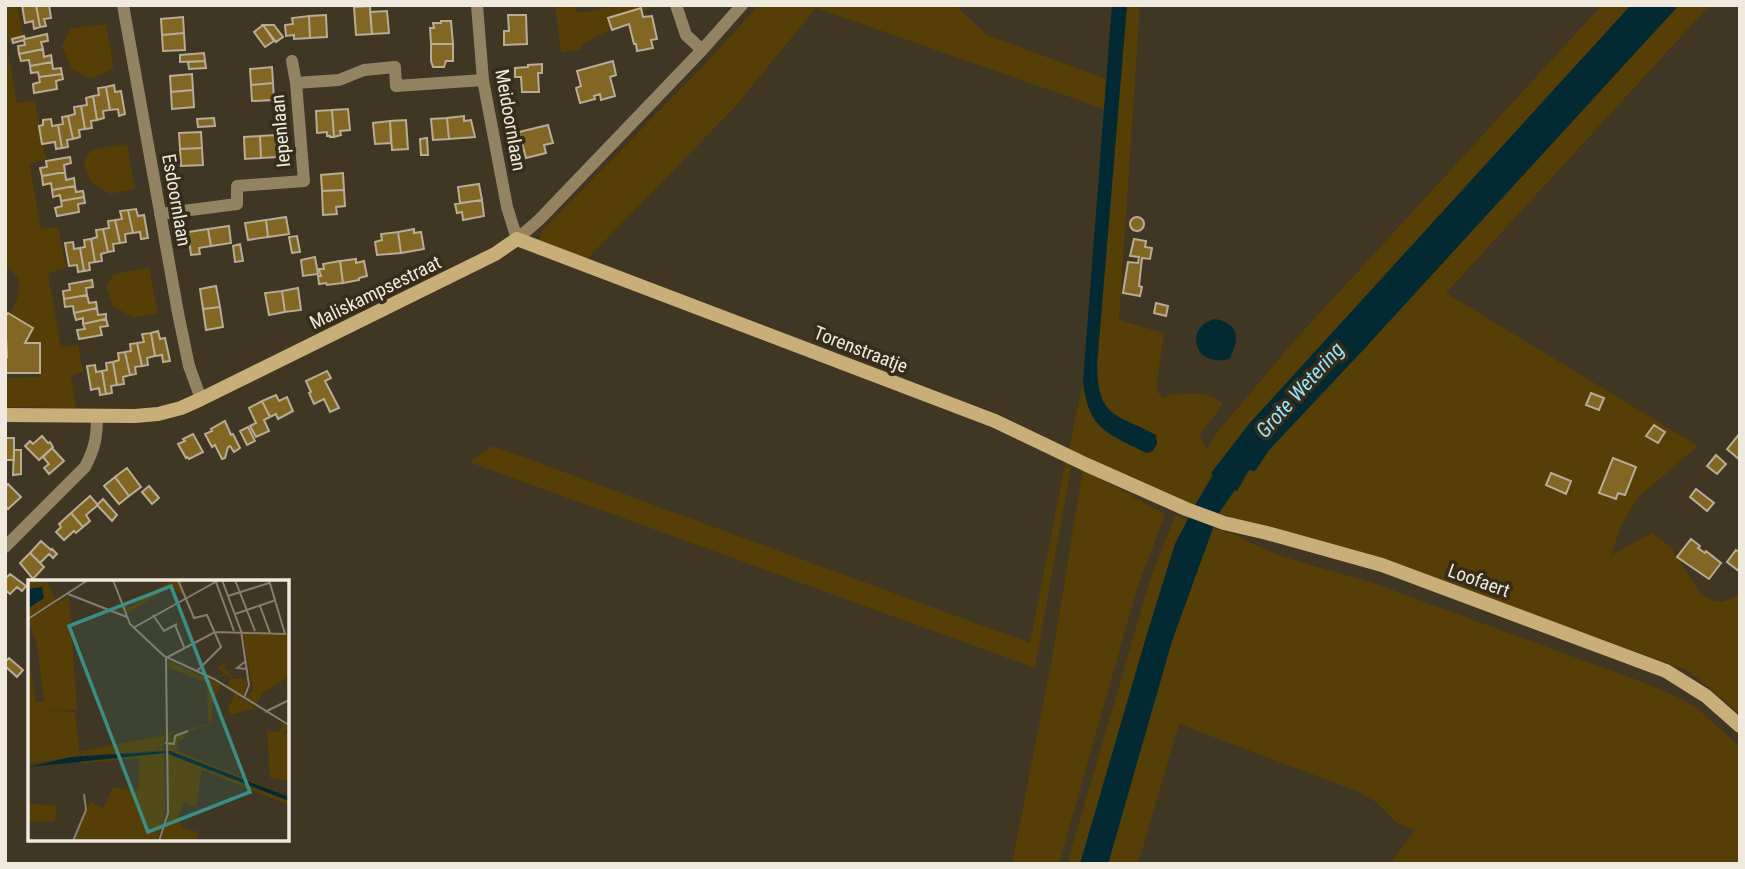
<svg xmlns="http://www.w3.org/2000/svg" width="1745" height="869" viewBox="0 0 1745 869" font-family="'Roboto Condensed',sans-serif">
<rect width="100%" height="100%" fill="#3f3623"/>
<!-- green -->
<path fill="#553f07" d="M5,5h12l7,33 -17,5 10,60 18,-3 11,59 -14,4 -2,3 11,63 17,-2 8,41 -18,5 13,75 17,-3 5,26 -12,5 5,32 -71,-1v-29l36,-1 -3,-27h-11l-2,-13 -20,-12c9,-23 27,-43 0,-59z
M555,5h19l2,7c10,2 20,-3 30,-4 15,-2 32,-4 47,-2l-72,39 1,4 -21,4z
M759,5h196l32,30 119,44 -2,30 -288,-101 -82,100 -148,152 -47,-19 2,-9 165,-169z
M1127,5h13l-21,315 45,13 -8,55 6,11c9,-7 39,-7 51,-2 1,0 9,6 10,7l-24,32 5,7 2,7 13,-20 76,-90 307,-335h29l-382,419 -37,49 1,1 -19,33 -125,-57 14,-68c6,48 24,51 63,71l-5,-26c-37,-16 -43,-19 -44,-62z
M1679,5h31l-264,288 252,153 -60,51 -16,27 -11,31 41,-22 19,14 29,46 13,8 10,1 17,-8v120l-51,-43 -115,-42 -331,-107 -24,-9 16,-24 2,1 13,-20 5,1 14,-21 95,-101z
M106,24l8,45 -24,10 -18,-10 -10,-22 8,-18z
M127,144l8,45 -25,5 -20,-13 -6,-19 7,-12z
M149,268l9,45 -25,5 -21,-13 -6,-19 8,-12z
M493,446l537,197 36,-184 6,3 -37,206 -566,-206z
M1083,469l82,45 -29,78 -77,272h-47l40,-206z
M1175,515l13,5 -13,24 -28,90 -67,230h-13l83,-284z
M1213,528l26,8 10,6 32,14 95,28 261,96 41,17 20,12 42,38v117h-350l25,-34 -18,-7 -20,-20 -18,-11 -180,-68 -41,140h-30l64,-223z"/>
<!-- water -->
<path fill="#032933" d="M1112,5h15l-30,360c1,54 19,48 59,70l1,9 -4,7 -6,2c-40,-20 -58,-23 -64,-71z
M1631,5h48l-315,344 -95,101 -14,21 -6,-1 -12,21 -2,-1 -16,23 -6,15 -41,113 -64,223h-28l67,-230 28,-90 19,-37 19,-32 -2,-2 38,-49z
M1215,319c26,5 24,22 14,40 -37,9 -44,-34 -14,-40z"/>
<!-- building -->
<path fill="#826624" stroke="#b7ac96" stroke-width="2" d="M22,5h14l4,22 -6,2 -1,-8 -8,2z
M36,5h13l2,13 -7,1 2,7 -6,1z
M370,6l2,28 -16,1 -2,-28z
M641,8l2,9 9,-1 5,23 -6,1 2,8 -16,3 -1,-7h-2l-5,-20 -17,6 -4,-12z
M387,11l2,22 -17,1 -2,-22z
M326,15l1,22 -17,1 -1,-22z
M508,15h18l1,29 -23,1v-14h5z
M309,16l1,22 -16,1v-4l-8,1 -1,-11 8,-1 -1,-6z
M183,17l1,16 -22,2 -1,-16z
M441,21h10l2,23h-22l-1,-16h4l-1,-5h8z
M263,25l11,16 -9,6 -11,-15z
M263,25h11l9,12 -7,5z
M184,33l1,17 -22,1 -1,-16z
M47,34l1,7 -7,1 2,7 -24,5 -1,-8 7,-1 -1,-5 -11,3 -1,-4 12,-3 1,3z
M431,44h22v17h-7l-2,6h-11l-2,-6z
M43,49l1,8 7,-2 1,7 -22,4 -1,-6 -8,1 -2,-7z
M204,53l1,8 -25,1v-7z
M205,61l1,7 -17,1 -1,-7z
M613,61l3,14 -6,2 5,19 -14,4 -1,-6 -6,2 1,3 -15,4 -4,-15 5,-2 -4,-15z
M52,62l1,7 8,-1 1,6 -23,3 -1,-5 -7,1 -1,-7z
M542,64v9h-4l1,19h-17l-1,-15h-6v-9l13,-1v-2z
M272,67l1,16 -22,2 -1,-16z
M62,74l1,5 -7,2 1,8 -23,4 -1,-9 7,-2 -1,-5z
M192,74l1,16 -22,2 -1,-16z
M273,83l1,17 -22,1 -1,-16z
M114,85l1,7 6,-1 4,23 -6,2 -1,-7 -8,1 -4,-23z
M106,87l4,23 -7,1 1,7 -7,2 -4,-24 6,-1 -1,-7z
M193,90l1,17 -22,2 -1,-17z
M93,96l4,24 -6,1 1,7 -7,1 -4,-23 6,-1 -1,-7z
M81,106l4,23 -6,1 1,7 -7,2 -5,-23 7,-2 -1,-7z
M348,109l2,21 -10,1 1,4 -7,2 -2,-27z
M332,110l2,27h-4v-1h-3v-4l-10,1 -1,-22z
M68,116l5,23 -6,1 1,7 -6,1 -4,-23 5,-1 -1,-7z
M464,116v5l7,-1 4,17 -26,2 -2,-21z
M214,118l1,8 -17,1 -1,-8z
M447,118l2,21 -16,1 -2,-21z
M51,119l1,7 6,-1 4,23 -6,1 -1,-7 -13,2 -3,-18 4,-1v-5z
M406,120l2,29 -16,1 -2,-29z
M390,121l1,22 -16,1 -2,-21z
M548,125l5,18 -9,2 2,8 -20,5 -7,-26z
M201,132l1,16 -22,1 -1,-16z
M276,135l2,22 -17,1 -1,-22z
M260,136l1,22 -16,1 -1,-22z
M427,138l1,17h-7l-1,-16z
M202,148l1,17 -22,1 -1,-17z
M70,157l1,6 -7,2 1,7 -23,4 -2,-8 7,-1 -1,-6z
M65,172l1,8 8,-2 1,8 -23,4 -1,-7 -8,2 -1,-9z
M343,173l1,17 -22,1 -1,-16z
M479,184l3,16 -22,3 -2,-16z
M75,186l1,6 7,-1 1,6 -23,4 -1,-6 -7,2 -1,-7z
M344,190l1,16 -9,1 1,7 -14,1 -1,-24z
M84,197l1,6 -7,1 1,8 -22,4 -2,-8 7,-2 -1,-5z
M482,200l2,16 -21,4 -1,-8 -5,1 -2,-9z
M136,209l2,7 6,-1 4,23 -7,1 -1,-7 -7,1 -5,-23z
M128,210l5,23 -8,1 1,8 -6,1 -5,-23 7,-1 -2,-8z
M286,217l3,17 -21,3 -2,-17z
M1130 224a7 7 0 1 1 14 0a7 7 0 1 1-14 0Z
M115,220l5,23 -7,1 1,7 -6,1 -5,-23 6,-1 -1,-7z
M266,220l2,17 -20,3 -3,-17z
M229,226l2,17 -20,3 -3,-17z
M103,229l5,23 -7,2 1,7 -7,1 -4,-23 6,-2 -1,-7z
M208,229l3,17 -12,2 1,6 -9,1 -3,-23z
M414,229v4l7,-1 3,17 -23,4 -3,-21z
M398,232l3,21 -24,2 -2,-13 7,-2 -1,-6z
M297,236l3,16 -8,1 -3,-16z
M91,239l4,23 -6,1 1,7 -6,1 -4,-23 5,-1 -1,-7z
M1134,239l12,2 -1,6 7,1 -2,11 -8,-1 -3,28 3,1 -2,9 -17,-3 5,-31 10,1 1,-6 -9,-1z
M73,242l1,7 6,-1 4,23 -6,1 -1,-7 -8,1 -4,-23z
M240,244l3,17 -8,1 -2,-16z
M315,257l3,17 -15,2 -2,-16z
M356,259v4l8,-2 3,15 -8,2v2l-16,3 -3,-22z
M340,261l3,22 -16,2 -1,-2 -7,1 -1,-8h3l-2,-7h5l-1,-5z
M92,280l1,7 -7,1 1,7 -23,4 -1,-8 7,-1 -1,-6z
M216,286l4,21 -17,2 -3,-20z
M298,288l3,22 -16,2 -3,-21z
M282,291l3,21 -16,3 -4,-22z
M87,295l2,8 7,-1 1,6 -23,5 -1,-7 -8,1 -1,-8z
M1156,303l12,3 -2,10 -12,-3z
M220,307l3,20 -17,3 -3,-21z
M97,308l1,7 8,-1v5l-23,5v-6l-7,2 -2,-7z
M8,313l25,15 -8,15h15v30h-35v-16h2l-2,-40z
M106,319l2,7 -8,1 2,8 -23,4 -2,-9 8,-1 -2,-5z
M158,331l2,8 5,-1 5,23 -7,1 -1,-7 -7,1 -4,-23z
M151,333l4,23 -8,2 1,7 -6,1 -5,-23 7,-1 -2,-8z
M137,343l5,23 -7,1 1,7 -6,1 -5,-23 6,-1 -1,-7z
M125,352l5,23 -7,2 1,7 -7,1 -4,-23 6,-2 -1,-7z
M113,362l4,23 -6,1 1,7 -6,1 -4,-23 5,-1 -1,-7z
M95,365l1,7 6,-1 4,23 -6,1 -1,-7 -8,2 -4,-24z
M327,371l4,7 -6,3 14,27 -9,4 -6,-13 -10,5 -5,-11 2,-1 -5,-11z
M1591,393l13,5 -5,12 -13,-5z
M276,395l3,6 8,-4 6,14 -15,8 -2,-5 -6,3 -8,-16z
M262,401l8,16 -6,3 5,11 -13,6 -6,-11 6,-3 -7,-15z
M225,421l6,14 2,-1 7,14 -6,4 -4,-6 -2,1 -3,11 -3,1 -7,-14 -3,2 -7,-13 7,-3 -1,-2z
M1654,425l11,7 -7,11 -12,-7z
M248,427l7,14 -8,4 -7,-14z
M1740,433v27l-13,-11z
M193,434l10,18 -14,7 -2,-2 -1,1 -8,-14 7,-3 -2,-2z
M42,436l6,7 2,-1 3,5 -14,13 -14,-14 5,-5 3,3z
M5,438h9v22h-9z
M52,448l12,13 -15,13 -5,-6 5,-4 -6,-7z
M14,450h7v24l-8,1z
M1716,455l10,9 -9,10 -10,-8z
M1613,458l23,9 -11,28 -7,-2 -2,6 -17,-6z
M127,468l14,19 -12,9 -14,-19z
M1551,473l20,8 -5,13 -20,-9z
M115,477l14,19 -10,8 -15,-18z
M8,484l13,13 -13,12 -3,-3v-18z
M149,486l10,12 -7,6 -10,-12z
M1696,489l18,14 -7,8 -17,-14z
M90,496l8,9 -12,10 4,6 -7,6 -12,-14z
M103,499l14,16 -5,6 -15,-16z
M71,513l12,14 -7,6 -2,-2 -10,9 -8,-8 5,-5 -2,-3z
M1691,539l9,7 -2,2 7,5 1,-2 15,12 -12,16 -32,-22z
M41,541l10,9 1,-1 5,5 -4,4 -4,-4 -9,9 -10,-10z
M1736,550l4,3v19l-13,-10z
M30,553l14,14 -11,12 -13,-16z
M10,574l16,12 -4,5 -5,-4 -7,7 -5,-4v-11z
M9,658l14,12 -6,7 -12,-11v-4z"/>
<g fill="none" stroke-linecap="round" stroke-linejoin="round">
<!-- street -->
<path stroke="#938362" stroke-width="12" d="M123,5l55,308 11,53 12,33
M477,5l6,75 24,127 10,32 22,-19 163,-170 40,-45
M676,5l10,30 16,15
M296,83l43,-3 25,-10 31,-3 1,19 87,-6
M160,214l77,-10v-18l67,-5 -8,-98 -4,-22
M5,547l80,-80c10,-19 12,-30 12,-51"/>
<!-- secondary -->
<path stroke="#c8ae79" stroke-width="14" d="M5,415l130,1 23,-2 23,-6 20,-9 294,-145 22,-15 478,182 92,44 99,44 38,14 43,10 115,32 284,106 40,25 34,30"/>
</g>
<g text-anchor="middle" stroke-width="7" stroke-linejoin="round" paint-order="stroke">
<!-- street labels -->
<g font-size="19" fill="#efe9de" stroke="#352c1a">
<text transform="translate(511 120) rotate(80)" y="7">Meidoornlaan</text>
<text transform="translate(280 131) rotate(-95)" y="7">Iepenlaan</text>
<text transform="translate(177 200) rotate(80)" y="7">Esdoornlaan</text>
<text transform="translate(375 292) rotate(-26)" y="7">Maliskampsestraat</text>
<text transform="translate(861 349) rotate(21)" y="7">Torenstraatje</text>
<text transform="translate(1479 580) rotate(20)" y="7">Loofaert</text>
</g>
<!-- water labels -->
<g font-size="21" font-style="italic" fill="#94e3fd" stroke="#352c1a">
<text transform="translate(1300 390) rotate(-48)" y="7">Grote Wetering</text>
</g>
</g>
<!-- overview -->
<g transform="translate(28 580)">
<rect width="261" height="261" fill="#3f3623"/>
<path d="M0,0h18l10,21 -28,18v-11l16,-10 -10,-11 -6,2zM143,0h6l6,15 -10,-7 -7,1 -39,25 -5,-12 7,6zM41,16l8,114h-32l30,2 5,44 -52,8v-108l8,46h8l-7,-57 -9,-25zM214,51h9l5,14 -4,-14 37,2v43l-27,18 -6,11 -10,-8 7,-7zM140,81l52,23 -8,20v16l-4,2 -1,-39 -40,-16zM200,81l-4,5 3,5 9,-4 -7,5 3,7h16l-5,17 -16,-10 4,-6 -4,-6 -11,5 8,-6 -7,-5zM207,113l2,2 19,13 -25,7 -3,-6zM203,137l-47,16 1,6 -8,2 2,8h-6l116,48 -124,-47 2,-17 8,-2 -4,4 1,7 4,-9zM255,143l6,4 -8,8 7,-2 1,48 -19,-3 -3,-47 12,1zM137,155l-2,12 -19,1h20v2l-83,6v-5zM136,173l1,63 -9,25h-83l17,-40 13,8 10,-22 24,4 2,-8v-25l-57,5v-4zM138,173l123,48v4l-87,-35 -6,37 -16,-5 3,3 -5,11 5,12 15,4 -2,9h-36l9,-25zM0,224l29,1 -2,16 -27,1z" fill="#553f07"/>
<path d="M14,7l2,11 -16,10v-19zM142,171l119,46v4l-123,-48 -138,14 43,-10z" fill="#032933"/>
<path fill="none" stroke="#857e6e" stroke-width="2" d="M85,0l17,44 34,32 50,23 75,46M150,0l16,38 13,-3 14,32 -24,24M194,0l19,51 8,54 -5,13M207,0l20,51M188,2l18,49M40,14l59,23M200,16l41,-13M232,26l10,27M207,34l41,-14M125,35l11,16 13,-7M0,39l60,-39M147,45l9,22M105,48l86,-48M138,78l49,-26 70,2 -16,-54M218,81l-9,7 10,1M237,132l24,-12M137,163l9,1 1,-8 13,-5M45,261l13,-31 -2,-16M131,261l9,-28 -2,-155"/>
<path fill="#3c8d84" fill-opacity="0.15" stroke="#3c8d84" stroke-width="3.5" d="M143,6l79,206 -102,40 -79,-206z"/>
<rect width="261" height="261" fill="none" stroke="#efe9de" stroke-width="3.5"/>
</g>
<!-- border -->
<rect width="1745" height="869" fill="none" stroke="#efe9de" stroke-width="14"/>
</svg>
